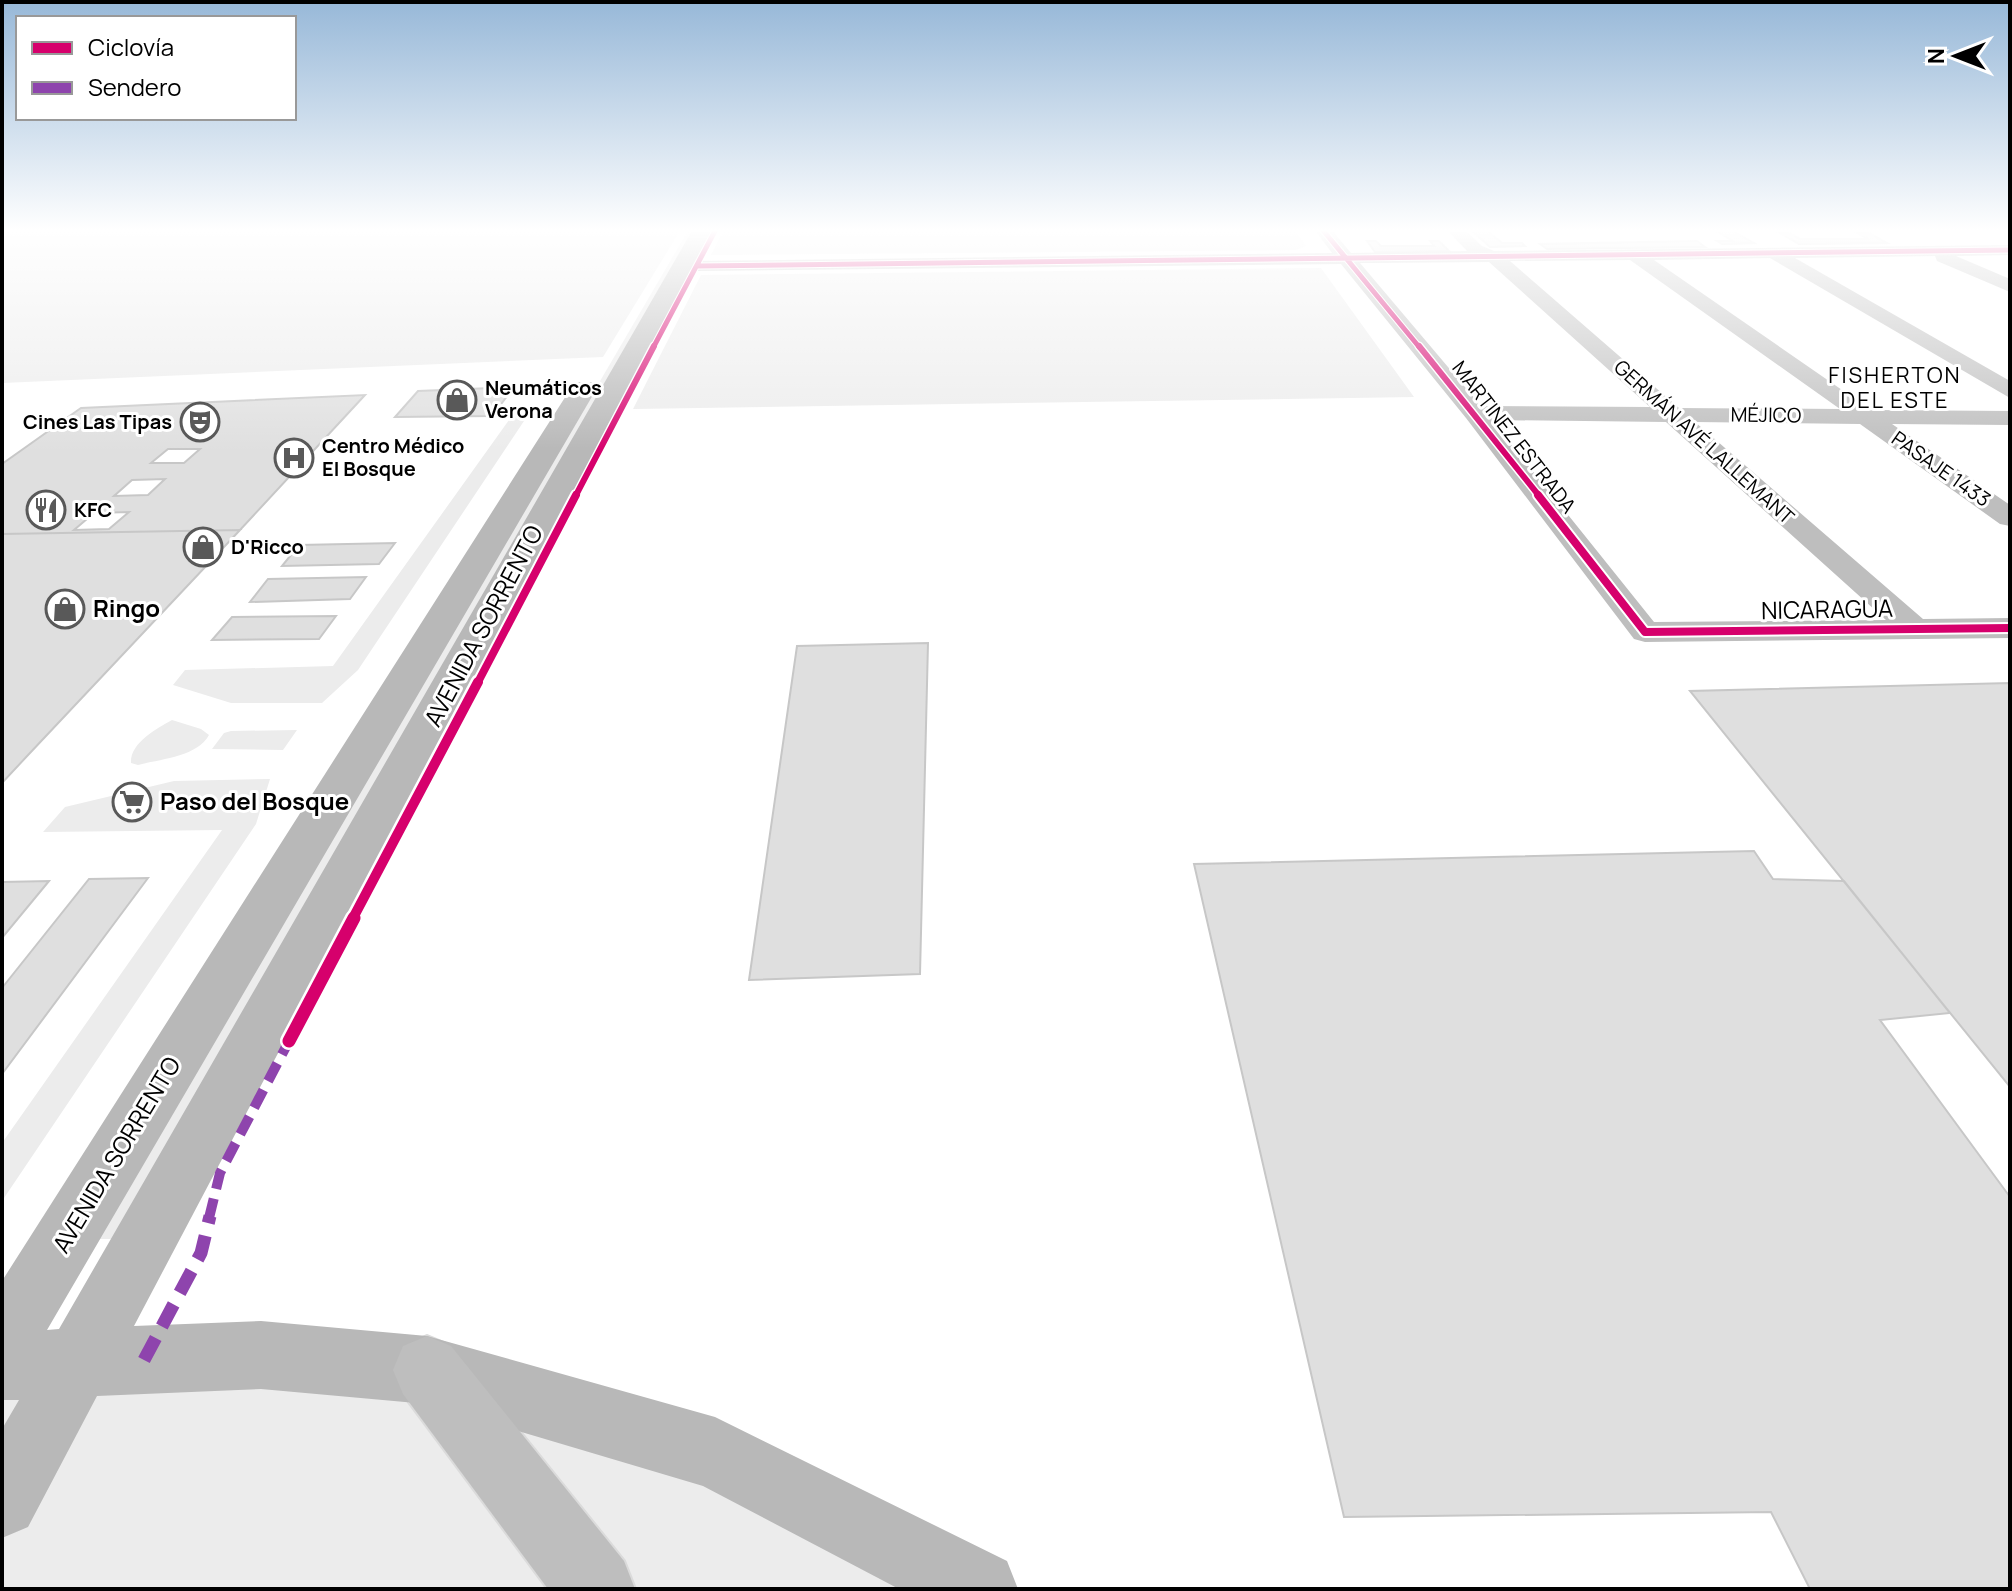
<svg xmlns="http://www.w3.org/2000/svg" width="2012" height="1591" viewBox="0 0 2012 1591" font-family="Manrope,sans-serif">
<rect width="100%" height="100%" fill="#fff"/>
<!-- green -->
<path fill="#ececec" d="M2,229h679l-78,128 -601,26z
M689,229h5l-577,1010h-19z
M724,229h570l12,17 -10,4 -585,5z
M1321,268l93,129 -781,12 68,-134z
M513,409h19l-174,261 -36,33h-91l-58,-18 12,-15 148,-4 176,-246z
M172,720l29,9 8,6c-12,22 -49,24 -71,30l-7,-2c-1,-20 25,-34 41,-43z
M297,730l-14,20 -71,-1 12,-16 7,-2z
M270,779l-14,45 -254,377v-58l220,-313 -179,2 22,-25 109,-26z
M2,1366l425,4 552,219h-977z"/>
<!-- building -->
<path fill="#dfdfdf" stroke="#c7c7c7" stroke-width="2" fill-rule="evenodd" d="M1470,229h15l17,14h20l3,3 -35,1z
M1713,229h16l25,14 -32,1 -5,-3h16z
M1867,232l20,11 -88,1 -19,-11h9l11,6h69l-12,-6z
M1367,241h9l5,5h53l-4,-5h9l10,10 -74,1z
M1697,241l8,6 -158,2 -7,-5z
M514,387l-22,29 -97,1 23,-26z
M365,395l-125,135 -238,4v-70l79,-56zM168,449h32l-16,14h-33zM165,479l-17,16 -34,1 18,-16zM129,512l-20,17 -35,1 20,-17z
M240,530l-211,224 -27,29v-249z
M395,543l-16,21 -97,2 17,-21z
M366,577l-16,22 -100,3 18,-23z
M336,616l-17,23 -107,1 20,-23z
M928,643l-8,331 -171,6 48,-334z
M2010,683v404l-320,-396z
M1754,851l19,28 71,2 106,132 -70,7 130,177v392h-200l-39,-77 -427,5 -150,-653z
M148,878l-146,196v-86l87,-109z
M49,881l-47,57v-56z"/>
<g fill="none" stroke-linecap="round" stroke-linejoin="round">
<!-- motorway casing -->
<g stroke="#dbdbdb" stroke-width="4">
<path id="motorway" d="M427,1336l24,10 173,215 11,28h-87l-145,-195 -10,-24 10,-24z"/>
</g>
<!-- minor -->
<path fill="#bebebe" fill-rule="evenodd" d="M1314,229h17l20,24 116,-2 -21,-22h18l18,17 12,5 516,-6v10l-54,1 54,23v13l-73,-31 -2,-5 -140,2 215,123v17l-240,-140 -116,2 217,150 139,1v14l-118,-1 118,81v21l-10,-2 -140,-100 -165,-2 228,197 87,-1v20l-365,4 -11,-3 -168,-221 -125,-154 -644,7 -9,-5 9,-5 635,-8zM1630,260l210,149 -161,-1 -169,-147zM1489,262l161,145 -169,-1 -121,-143zM1492,420l174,2 220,198 -232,2z"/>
<!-- secondary -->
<path fill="#b8b8b8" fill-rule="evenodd" d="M693,229h20l-579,1097 127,-5 166,15 288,81 292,144 11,28h-119l-196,-103 -276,-82 -166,-15 -164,7 -69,131 -26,11v-109l17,-29h-17v-119l569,-893 4,-6h18l4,6 -550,942 12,-1z"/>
<!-- motorway -->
<use href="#motorway" fill="#bebebe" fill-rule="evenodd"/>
<!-- quiet-far1 -->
<path stroke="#8e44ad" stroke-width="10" stroke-dasharray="20 10" stroke-linecap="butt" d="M209,1218l11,-45 69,-132"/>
<!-- quiet -->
<path stroke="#8e44ad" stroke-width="13" stroke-dasharray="25 13" stroke-linecap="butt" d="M144,1360l57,-107 9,-37"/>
<!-- cycleway-far4 casing -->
<g stroke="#fff" stroke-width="7">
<path id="cycleway-far4" d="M1322,229l98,119
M697,266l1313,-16
M653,348l63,-119"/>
</g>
<!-- cycleway-far3 casing -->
<g stroke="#fff" stroke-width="9">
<path id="cycleway-far3" d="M1419,346l121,151
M575,497l79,-151"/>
</g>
<!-- cycleway-far2 casing -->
<g stroke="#fff" stroke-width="12">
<path id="cycleway-far2" d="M1538,495l107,137 365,-4
M477,684l99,-189"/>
</g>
<!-- cycleway-far1 casing -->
<g stroke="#fff" stroke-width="15">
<path id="cycleway-far1" d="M352,920l126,-238"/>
</g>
<!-- cycleway casing -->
<g stroke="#fff" stroke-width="18">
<path id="cycleway" d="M289,1041l65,-123"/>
</g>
<!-- cycleway-far4 -->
<use href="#cycleway-far4" stroke="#d6006c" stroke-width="5"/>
<!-- cycleway-far3 -->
<use href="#cycleway-far3" stroke="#d6006c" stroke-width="6"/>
<!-- cycleway-far2 -->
<use href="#cycleway-far2" stroke="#d6006c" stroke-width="8"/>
<!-- cycleway-far1 -->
<use href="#cycleway-far1" stroke="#d6006c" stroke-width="10"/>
<!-- cycleway -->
<use href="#cycleway" stroke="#d6006c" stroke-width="13"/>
</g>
<!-- sky -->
<linearGradient id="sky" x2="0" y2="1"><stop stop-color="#97b8d8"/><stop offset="0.51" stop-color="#fff"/><stop offset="1" stop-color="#fff" stop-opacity="0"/></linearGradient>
<rect width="2012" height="452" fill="url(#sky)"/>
<!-- icons -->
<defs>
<g id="shop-ring" transform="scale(2)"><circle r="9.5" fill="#fff" stroke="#595959" stroke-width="1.5"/><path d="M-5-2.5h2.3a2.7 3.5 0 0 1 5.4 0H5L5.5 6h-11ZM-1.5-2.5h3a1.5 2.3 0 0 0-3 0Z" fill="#595959"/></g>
<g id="theatre-ring" transform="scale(2)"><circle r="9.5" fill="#fff" stroke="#595959" stroke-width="1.5"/><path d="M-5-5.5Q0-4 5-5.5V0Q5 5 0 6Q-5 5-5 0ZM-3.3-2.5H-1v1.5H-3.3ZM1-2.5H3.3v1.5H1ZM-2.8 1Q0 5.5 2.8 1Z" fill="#595959"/></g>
<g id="hospital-ring" transform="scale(2)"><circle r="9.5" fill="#fff" stroke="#595959" stroke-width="1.5"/><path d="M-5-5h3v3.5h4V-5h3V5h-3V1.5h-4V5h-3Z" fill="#595959"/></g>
<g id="restaurant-ring" transform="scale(2)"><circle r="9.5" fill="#fff" stroke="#595959" stroke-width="1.5"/><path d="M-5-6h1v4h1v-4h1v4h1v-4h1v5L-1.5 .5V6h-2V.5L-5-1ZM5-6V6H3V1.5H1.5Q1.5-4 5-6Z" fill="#595959"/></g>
<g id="supermarket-ring" transform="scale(2)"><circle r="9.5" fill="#fff" stroke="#595959" stroke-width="1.5"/><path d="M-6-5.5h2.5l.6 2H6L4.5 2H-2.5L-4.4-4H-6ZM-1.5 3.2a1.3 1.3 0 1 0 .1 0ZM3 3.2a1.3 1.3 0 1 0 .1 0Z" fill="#595959"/></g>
</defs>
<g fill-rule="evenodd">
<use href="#shop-ring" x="457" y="400"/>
<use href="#theatre-ring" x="200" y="422"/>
<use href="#hospital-ring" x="294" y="458"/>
<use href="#restaurant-ring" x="46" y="510"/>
<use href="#shop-ring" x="203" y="547"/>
<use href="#shop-ring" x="65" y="609"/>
<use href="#supermarket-ring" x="132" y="802"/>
</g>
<g text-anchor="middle" stroke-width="6" stroke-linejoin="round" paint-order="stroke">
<!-- far-poi labels -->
<g font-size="20" font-weight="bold" fill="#000" stroke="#fff" text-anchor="start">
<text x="485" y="395">Neumáticos<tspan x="485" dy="23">Verona</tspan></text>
<text x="172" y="429" text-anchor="end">Cines Las Tipas</text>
<text x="322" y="453">Centro Médico<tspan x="322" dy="23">El Bosque</tspan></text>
<text x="74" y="517">KFC</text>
<text x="231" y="554">D'Ricco</text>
</g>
<!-- far-street labels -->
<g font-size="20" fill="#000" stroke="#fff">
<text transform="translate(1766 415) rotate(1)" y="7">MÉJICO</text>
<text transform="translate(1514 437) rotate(52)" y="7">MARTINEZ ESTRADA</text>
<text transform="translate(1704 442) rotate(42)" y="7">GERMÁN AVÉ LALLEMANT</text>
<text transform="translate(1941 469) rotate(35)" y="7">PASAJE 1433</text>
</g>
<!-- far-neighbourhood labels -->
<g font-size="22" letter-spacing="2" fill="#000" stroke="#fff">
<text x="1895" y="383">FISHERTON<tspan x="1895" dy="25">DEL ESTE</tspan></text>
</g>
<!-- poi labels -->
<g font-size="24" font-weight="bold" fill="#000" stroke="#fff" text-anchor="start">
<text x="93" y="617">Ringo</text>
<text x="160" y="810">Paso del Bosque</text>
</g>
<!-- street labels -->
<g font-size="24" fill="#000" stroke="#fff">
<text transform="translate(1827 610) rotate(-1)" y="8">NICARAGUA</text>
<text transform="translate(484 626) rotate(-62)" y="8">AVENIDA SORRENTO</text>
<text transform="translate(117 1155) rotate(-59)" y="8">AVENIDA SORRENTO</text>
</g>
</g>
<!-- border -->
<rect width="2012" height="1591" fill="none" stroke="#000000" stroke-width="8"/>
<!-- legend -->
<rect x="16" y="16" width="280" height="104" fill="#ffffff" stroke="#999999" stroke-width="2"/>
<rect x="32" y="42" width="40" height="12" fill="#d6006c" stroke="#999999" stroke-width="2"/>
<text x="88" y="56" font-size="24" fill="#000000">Ciclovía</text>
<rect x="32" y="82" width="40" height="12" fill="#8e44ad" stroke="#999999" stroke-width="2"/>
<text x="88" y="96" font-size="24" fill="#000000">Sendero</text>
<!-- north arrow -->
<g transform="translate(1956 56) rotate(270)" stroke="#ffffff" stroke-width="6" paint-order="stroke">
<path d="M0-6L14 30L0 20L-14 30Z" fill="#000000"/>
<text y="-12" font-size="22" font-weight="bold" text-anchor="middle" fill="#000000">N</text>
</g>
</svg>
